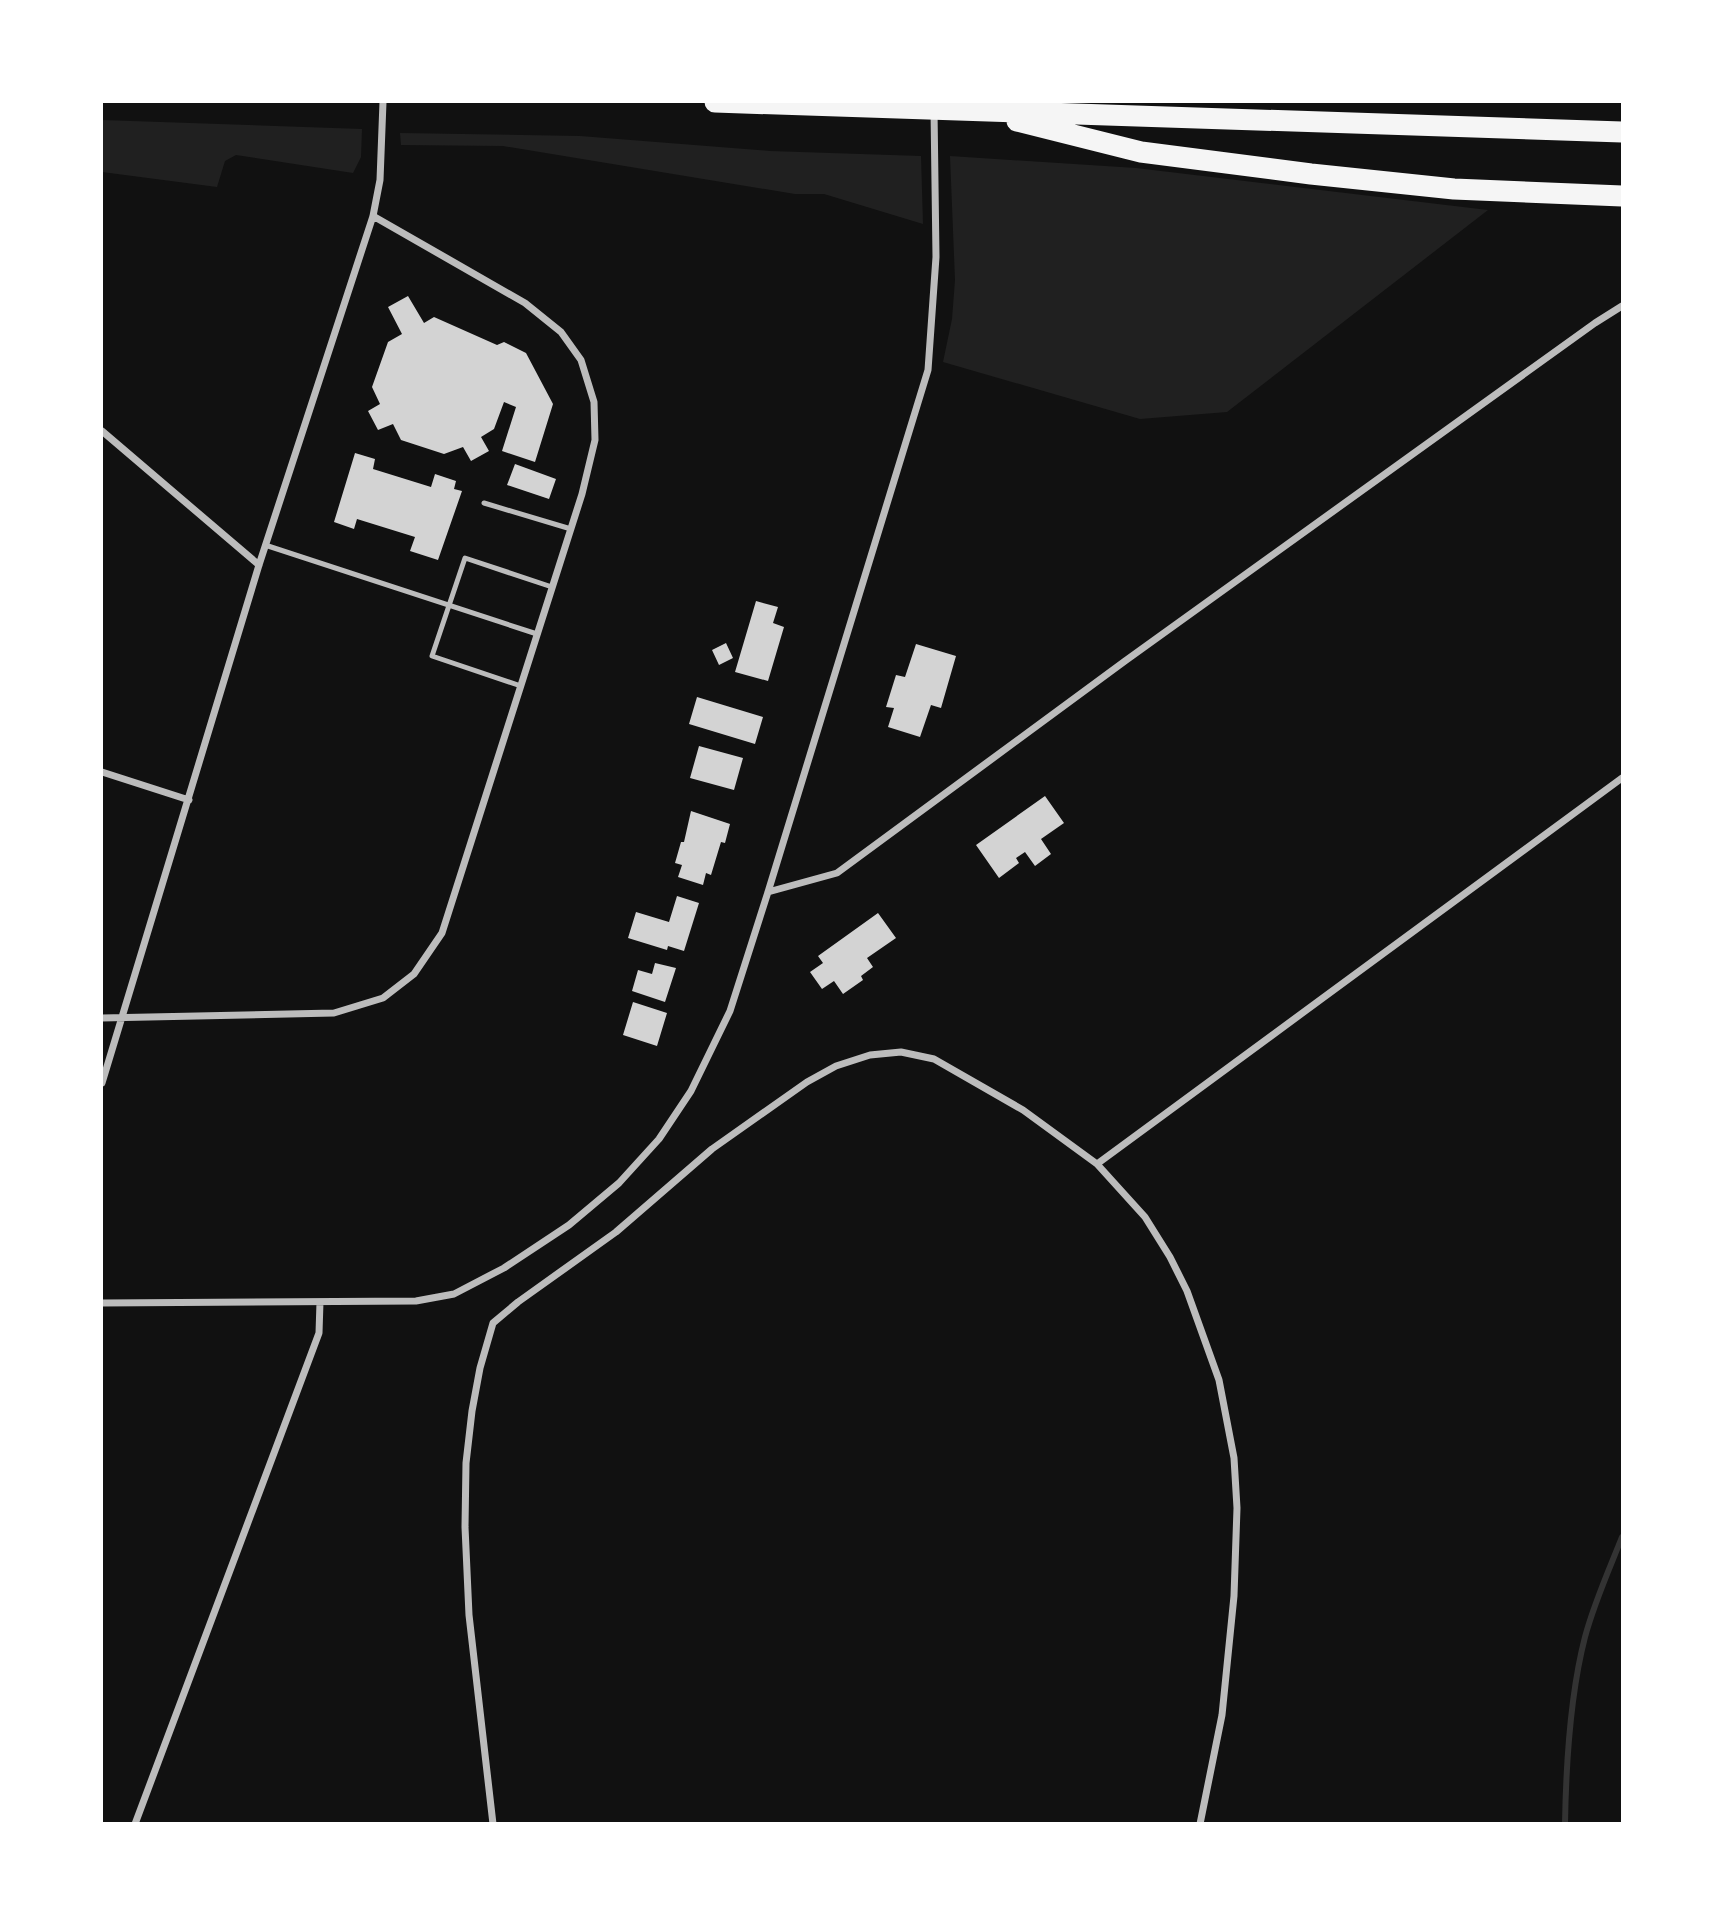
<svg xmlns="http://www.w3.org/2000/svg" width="1724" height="1925" viewBox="0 0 1724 1925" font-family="Barlow,sans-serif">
<rect width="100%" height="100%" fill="#111"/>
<!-- green -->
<path fill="#202020" d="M102,120l260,9 -1,28 -8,16 -117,-18 -11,6 -8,26 -115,-15z
M400,133l180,3 190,15 151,5 2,68 -99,-30h-29l-292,-48 -102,-1z
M950,156l186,12 352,42 -261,202 -87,7 -197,-57 9,-43 3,-39z"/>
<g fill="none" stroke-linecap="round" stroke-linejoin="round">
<!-- stream -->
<path stroke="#333" stroke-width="6" d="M1565,1824c1,-60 5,-129 20,-187 9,-34 24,-67 37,-100"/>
</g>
<!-- building -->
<path fill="#d3d3d3" d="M408,296l16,27 10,-6 63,28 7,-3 22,11 27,51 -18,58 -33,-11 14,-44 -12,-5 -10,27 -13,8 8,14 -18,10 -8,-14 -19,7 -43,-14 -8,-16 -15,6 -10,-19 12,-7 -8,-17 16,-45 14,-8 -14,-27z
M355,453l20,6 -2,10 58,18 4,-13 21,7 -2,8 8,2 -24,69 -28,-9 5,-14 -58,-18 -3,10 -20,-7z
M515,464l41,15 -7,20 -42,-14z
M756,601l22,6 -5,16 11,4 -16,54 -33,-9z
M726,643l7,15 -14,7 -7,-15z
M916,644l40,12 -15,52 -10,-3 -11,32 -32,-10 6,-19 -8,-1 10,-32 9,2z
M697,697l66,20 -8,27 -66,-20z
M699,746l44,12 -9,32 -44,-12z
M1045,796l19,27 -23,16 10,15 -16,12 -10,-14 -9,6 3,5 -20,15 -23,-33z
M691,811l39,13 -5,19 -4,-1 -10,33 -5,-2 -3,12 -25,-8 4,-12 -7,-2 6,-21h3z
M677,896l22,7 -15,48 -16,-5 -1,4 -39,-12 8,-26 33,10z
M878,913l18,25 -29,20 6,9 -12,9 2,4 -20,14 -9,-13 -12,8 -12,-17 13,-9 -5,-7z
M655,963l21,5 -11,34 -33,-11 6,-21 14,4z
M633,1002l34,11 -10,33 -34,-11z"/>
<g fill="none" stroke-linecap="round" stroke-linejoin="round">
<!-- service -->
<path stroke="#bcbcbc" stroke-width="5" d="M484,503l87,26
M265,545l272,89
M521,686l-89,-30 33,-98 87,29"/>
<!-- minor -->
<path stroke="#bcbcbc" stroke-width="7" d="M102,431l157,134
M102,772l87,28
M768,892l69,-19 288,-212 470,-338 27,-17
M102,1018l232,-5 49,-15 31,-24 28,-41 140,-439 13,-54 -1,-38 -13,-42 -20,-28 -36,-29 -152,-87
M102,1083l157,-518 114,-349 7,-36 3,-78
M1097,1164l525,-386
M102,1303l314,-2 38,-7 50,-26 65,-43 50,-42 40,-44 32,-48 39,-80 38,-119 160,-522 8,-113 -2,-147
M135,1824l184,-491 1,-31
M493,1824l-24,-209 -4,-88 1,-64 6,-52 8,-43 13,-45 25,-21 98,-70 96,-83 95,-67 29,-16 34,-11 31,-3 33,7 89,51 74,54 48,53 25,40 17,34 32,89 15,78 3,50 -3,88 -12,119 -22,109"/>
<!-- motorway -->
<path stroke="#f5f5f5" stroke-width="21" d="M715,102l907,30
M1017,121l124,31 170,22 143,15 168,7"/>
</g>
<!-- border -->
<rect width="1724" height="1925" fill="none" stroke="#ffffff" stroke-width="206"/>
</svg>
